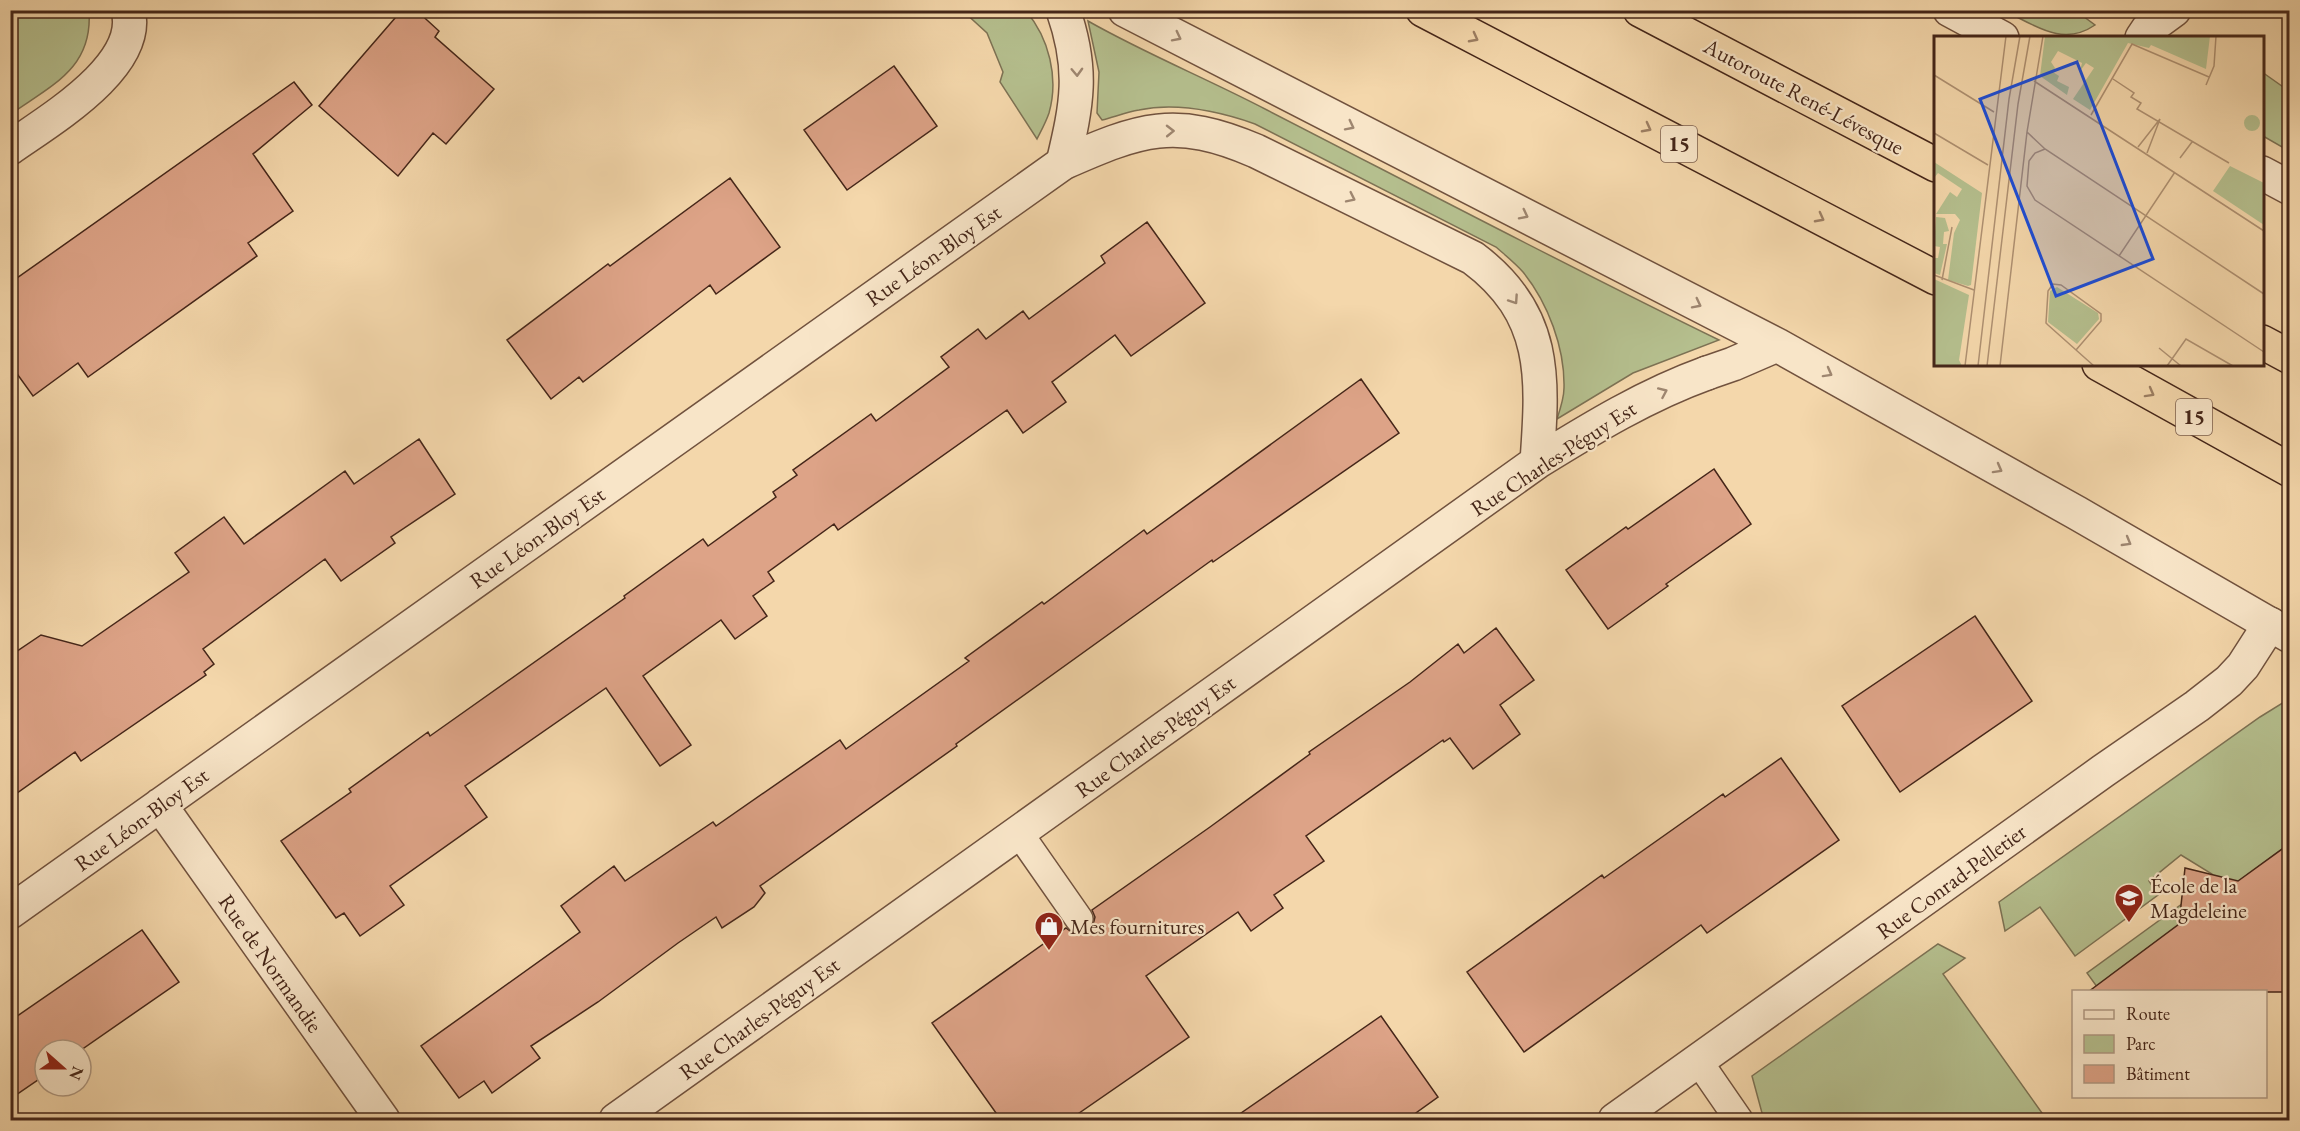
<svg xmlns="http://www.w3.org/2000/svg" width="2300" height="1131" viewBox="0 0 2300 1131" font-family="'EB Garamond',serif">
<rect width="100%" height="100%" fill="#f4d7ab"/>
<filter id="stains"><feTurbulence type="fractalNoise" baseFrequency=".00333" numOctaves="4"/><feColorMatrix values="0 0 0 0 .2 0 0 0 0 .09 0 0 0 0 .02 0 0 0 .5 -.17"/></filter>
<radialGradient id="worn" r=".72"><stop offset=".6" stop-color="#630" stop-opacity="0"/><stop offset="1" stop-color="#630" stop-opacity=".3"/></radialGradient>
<!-- green -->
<path fill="#b5bf8e" stroke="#7d7254" stroke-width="1.5" d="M11,10l78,1c4,57 -37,74 -78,103z
M963,11h63c23,27 33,67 23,102 -3,9 -8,18 -12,26l-37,-57 3,-10 -16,-39z
M2005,11h71l19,14c-32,22 -59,1 -90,-14z
M1088,21c58,33 120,58 179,89 150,77 300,156 452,230l-86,33 -76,46c3,-9 7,-21 7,-31 1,-40 -16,-85 -41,-116 -8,-9 -18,-17 -27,-25l-241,-123c-37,-13 -77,-22 -116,-14 -12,2 -25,7 -37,10l-5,-7 2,-41z
M2262,72l27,19v60l-26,-15z
M2289,699v145l-65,48 -12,-18 -31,-19 -32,26 9,14 -83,61 -35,-49 -35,24 -6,-29 261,-185z
M2186,901l9,12 -84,62 -11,16 -13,-18z
M1938,944l27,14 -22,16 104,146h-279l-6,-7 -10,-37z"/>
<!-- building -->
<path fill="#dda387" stroke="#452619" stroke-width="1.5" d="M402,10h14l23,21 -4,6 59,52 -48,55 -13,-11 -35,43 -79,-70z
M894,66l43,60 -90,64 -43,-60z
M294,82l18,23 -59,49 40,57 -45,32 9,13 -169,121 -10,-14 -45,33 -23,-32v-81z
M730,178l50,69 -64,47 -6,-9 -127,97 -4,-5 -28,22 -44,-59 101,-76 2,2z
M1147,222l58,81 -74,53 -16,-21 -63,47 14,20 -43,31 -16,-23 -169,120 -4,-6 -66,48 6,9 -21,15 14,20 -32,23 -14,-19 -78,56 48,69 -31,21 -54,-78 -141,98 22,31 -97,69 14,19 -44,31 -16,-23 -8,5 -55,-77 70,-49 -2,-3 79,-57 2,4 195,-138 -1,-2 79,-57 5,7 68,-49 -3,-5 24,-17 -4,-5 78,-56 5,7 73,-54 -8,-10 37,-28 8,10 37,-28 6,8 76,-56 -4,-7z
M1361,379l38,54 -186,129 -1,-2 -256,184 1,2 -197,140 5,7 -11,14 -32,21 -6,-11 -38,26 -80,59 -67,44 9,12 -48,35 -8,-12 -25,17 -38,-52 159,-114 -19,-26 53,-40 11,15 88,-59 3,4 124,-86 6,9 123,-88 -4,-3 77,-56 2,2 100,-74 3,4z
M419,439l36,55 -64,43 4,6 -54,38 -16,-22 -122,90 11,15 -10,8 2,3 -125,86 -6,-9 -65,46v-142l31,-21 41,11 107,-74 -14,-19 49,-36 20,27 101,-73 9,13z
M1714,469l37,55 -85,60 2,2 -60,43 -42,-59 60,-43 2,2z
M1975,616l57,85 -132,91 -58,-86z
M1496,628l38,52 -34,25 20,29 -47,35 -23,-31 -6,4 -1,-2 -137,96 18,25 -50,34 9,13 -32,23 -13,-19 -92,64 43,61 -120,83h-68l-69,-97 134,-95 7,5 7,2 7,-3 6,-7 2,-8 -3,-7 118,-83 100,-73 -1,-2 101,-70 48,-38 6,9z
M1781,758l58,82 -132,93 -6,-8 -177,127 -57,-80 135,-97 2,3 119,-84 2,3z
M2289,844v148h-201l91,-68 6,-56 53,13z
M142,930l37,52 -98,68h-36v25l-35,24v-78z
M1381,1016l57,81 -32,23h-175z"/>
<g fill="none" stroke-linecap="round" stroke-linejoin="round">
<!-- service casing -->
<g stroke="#71523e" stroke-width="30">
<path id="service" d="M1019,833l60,86
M1699,1062l40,58"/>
</g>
<!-- minor casing -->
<g stroke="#71523e" stroke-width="36">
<path id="minor" d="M2142,38l6,-9 26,-19
M10,148c38,-27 133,-82 118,-138
M160,805l223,315
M10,912l1053,-749c77,-34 112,-47 193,-12l217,107c75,56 70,120 64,204
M616,1120l921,-658c55,-34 109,-67 170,-89
M1615,1120l488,-349 94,-65 32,-25 14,-15 27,-42"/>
</g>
<!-- tertiary casing -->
<g stroke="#71523e" stroke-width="36">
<path id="tertiary" d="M1125,10l652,335 300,168 213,123
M1950,10l52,28
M1063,163c14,-59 21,-93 0,-153
M2262,173l28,15
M1707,373l26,-9 44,-19"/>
</g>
<!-- motorway casing -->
<g stroke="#452619" stroke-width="36">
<path id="motorway" d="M1423,10l513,268
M1640,10l296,155
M2262,342l28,15
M2099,364l191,106"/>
</g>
<!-- service -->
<use href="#service" stroke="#f8e5c8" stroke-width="27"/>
<!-- minor -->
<use href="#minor" stroke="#f8e5c8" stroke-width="33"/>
<!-- tertiary -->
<use href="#tertiary" stroke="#f8e5c8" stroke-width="33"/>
<!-- motorway -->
<use href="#motorway" stroke="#f4d7ab" stroke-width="33"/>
</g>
<!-- one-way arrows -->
<defs><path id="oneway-chevron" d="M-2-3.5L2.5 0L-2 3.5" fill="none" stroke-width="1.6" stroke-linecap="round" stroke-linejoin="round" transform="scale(1.5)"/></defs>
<g stroke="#9e8670">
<use href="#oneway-chevron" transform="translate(1177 37) rotate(27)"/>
<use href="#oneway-chevron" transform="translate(1077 72) rotate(88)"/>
<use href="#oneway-chevron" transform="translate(1350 126) rotate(27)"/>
<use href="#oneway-chevron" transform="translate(1170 131) rotate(-1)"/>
<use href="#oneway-chevron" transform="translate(1351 198) rotate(26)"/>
<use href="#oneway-chevron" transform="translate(1524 215) rotate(27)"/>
<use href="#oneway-chevron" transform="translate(1514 300) rotate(56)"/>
<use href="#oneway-chevron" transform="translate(1697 304) rotate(27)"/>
<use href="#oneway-chevron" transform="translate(1828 373) rotate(29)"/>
<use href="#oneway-chevron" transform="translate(1663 392) rotate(-24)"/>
<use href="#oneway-chevron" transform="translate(1998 469) rotate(29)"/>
<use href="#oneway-chevron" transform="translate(2127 542) rotate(30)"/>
</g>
<g stroke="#9c7e62">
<use href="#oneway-chevron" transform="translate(1474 38) rotate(28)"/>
<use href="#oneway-chevron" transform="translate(1647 128) rotate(28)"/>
<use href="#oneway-chevron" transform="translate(1820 218) rotate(28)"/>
<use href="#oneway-chevron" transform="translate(2150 393) rotate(29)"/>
</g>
<!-- icons -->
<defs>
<g id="school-pin" transform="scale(1.5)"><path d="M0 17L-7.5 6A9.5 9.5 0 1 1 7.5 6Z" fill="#8f2418" stroke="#f8e5c8"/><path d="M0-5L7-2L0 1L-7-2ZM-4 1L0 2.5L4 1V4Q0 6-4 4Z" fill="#fff"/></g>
<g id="shop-pin" transform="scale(1.5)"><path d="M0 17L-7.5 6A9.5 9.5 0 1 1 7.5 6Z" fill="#8f2418" stroke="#f8e5c8"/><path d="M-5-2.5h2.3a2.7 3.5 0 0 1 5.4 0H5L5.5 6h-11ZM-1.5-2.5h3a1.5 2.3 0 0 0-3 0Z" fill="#fff"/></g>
</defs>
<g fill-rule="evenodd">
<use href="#school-pin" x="2129" y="898"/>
<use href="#shop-pin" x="1049" y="926"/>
</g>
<g text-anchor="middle" stroke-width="4.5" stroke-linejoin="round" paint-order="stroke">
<!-- shield labels -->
<g fill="#f8e5c8" stroke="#7b5f4e" stroke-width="1.5">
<rect x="1661" y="126" width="36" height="36" rx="4.5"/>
<rect x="2176" y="399" width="36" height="36" rx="4.5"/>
</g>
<g font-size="21" font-weight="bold" fill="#452619">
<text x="1679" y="151">15</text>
<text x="2194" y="424">15</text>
</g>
<!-- street labels -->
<g font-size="22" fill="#452619" stroke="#f8e5c8">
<text transform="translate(1804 96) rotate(28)" y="8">Autoroute René-Lévesque</text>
<text transform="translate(933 255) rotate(-35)" y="8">Rue Léon-Bloy Est</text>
<text transform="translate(1553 458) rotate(-33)" y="8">Rue Charles-Péguy Est</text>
<text transform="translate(537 537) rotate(-35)" y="8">Rue Léon-Bloy Est</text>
<text transform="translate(1155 736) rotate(-36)" y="8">Rue Charles-Péguy Est</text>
<text transform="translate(141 819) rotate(-36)" y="8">Rue Léon-Bloy Est</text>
<text transform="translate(1951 881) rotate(-36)" y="8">Rue Conrad-Pelletier</text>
<text transform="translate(271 963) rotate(55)" y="8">Rue de Normandie</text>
<text transform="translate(759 1018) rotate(-36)" y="8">Rue Charles-Péguy Est</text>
</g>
<!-- poi labels -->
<g font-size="22" fill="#452619" stroke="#f8e5c8" text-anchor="start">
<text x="2150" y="893">École de la<tspan x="2150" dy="25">Magdeleine</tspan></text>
<text x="1070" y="934">Mes fournitures</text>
</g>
</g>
<!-- overview -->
<g transform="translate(1934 36)">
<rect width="330" height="330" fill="#f4d7ab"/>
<path d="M111,0h165l-4,33 -55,-24 -2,3 -21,-5 -38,67 -17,-11 21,-31 -8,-5 -6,8 2,-8 -24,-12 -7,11 4,6 -2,4 6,4 -2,5 12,6 -2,8 -27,-19zM310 87a8 8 0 1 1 16 0a8 8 0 1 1-16 0ZM0,126l48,31 -11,92 -3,1 -20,-6 6,-47 6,-13 -5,-6h-19l14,-22 7,5 5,-8 -24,-16 -4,5zM296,130l34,17v42l-51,-34zM2,181l9,1 4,13 -5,1 -1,12h4l-7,31 -6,-2v-15h4l2,-11 -6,-1zM0,243l35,16 -10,65 3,6h-28zM123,251l41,26 1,6 -22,25 -29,-22 2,-31z" fill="#b5bf8e"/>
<path fill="none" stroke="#ae9071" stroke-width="1.5" d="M0,39l60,37M179,43l21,14 -3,4 10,6 -4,6 92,54M100,45l230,150M272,49l8,-19 2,-30M157,79l41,-71 77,33M93,96l18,17 219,145M0,97l54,32M204,111l22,-28 -13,34M111,113l-10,4 -6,8 -2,25 8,14 229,152M246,122l12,-16M185,220l56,-84M0,239l40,15M8,244l10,-53M225,312l22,18M142,314l25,-29v-7l-40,-29 -8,-1 -5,7 -2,32 2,2 46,41M31,330l41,-330M44,330l31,-267 11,-63M53,330l31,-262 12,-68M66,330l27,-234 16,-96M233,330l19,-27 47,27"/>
<path fill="#1d4ed8" fill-opacity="0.15" stroke="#1d4ed8" stroke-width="3" d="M143,26l76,197 -97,37 -76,-197z"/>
<rect width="330" height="330" fill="none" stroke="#452619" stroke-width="3"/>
</g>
<!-- margin -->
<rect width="2300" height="1131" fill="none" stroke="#f4d7ab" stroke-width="36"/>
<rect x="12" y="12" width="2276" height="1107" fill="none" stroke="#452619" stroke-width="3"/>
<rect x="18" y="18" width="2264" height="1095" fill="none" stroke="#452619" stroke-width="1.5"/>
<!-- legend -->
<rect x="2072" y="990" width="195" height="108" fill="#f8e5c8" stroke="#b09982" stroke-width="1.5"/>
<rect x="2084" y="1010" width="30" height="9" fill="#f8e5c8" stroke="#b09982" stroke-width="1.5"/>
<text x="2126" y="1020" font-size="18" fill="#452619">Route</text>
<rect x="2084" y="1035" width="30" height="18" fill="#b5bf8e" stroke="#b09982" stroke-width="1.5"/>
<text x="2126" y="1050" font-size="18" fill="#452619">Parc</text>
<rect x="2084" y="1065" width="30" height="18" fill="#dda387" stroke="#b09982" stroke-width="1.5"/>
<text x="2126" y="1080" font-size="18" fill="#452619">Bâtiment</text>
<!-- north arrow -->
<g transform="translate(63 1068) rotate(111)"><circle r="28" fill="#f8e5c8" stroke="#b09982" stroke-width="1.5"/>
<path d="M0-4.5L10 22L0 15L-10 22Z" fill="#8f2418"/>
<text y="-9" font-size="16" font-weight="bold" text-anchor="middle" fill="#452619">N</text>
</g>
<rect width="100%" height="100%" filter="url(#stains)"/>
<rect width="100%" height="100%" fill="url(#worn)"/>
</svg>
